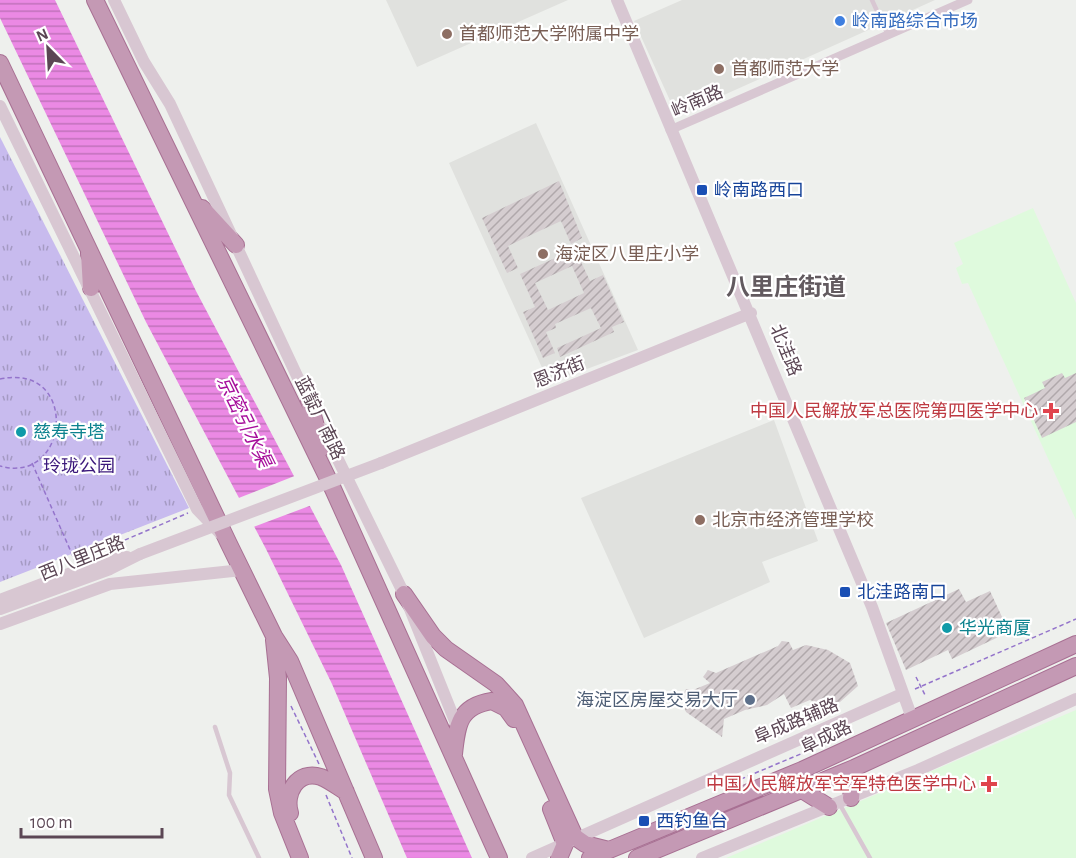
<svg xmlns="http://www.w3.org/2000/svg" width="1076" height="858" viewBox="0 0 1076 858" font-family="'Alegreya Sans','Noto Sans SC',sans-serif">
<defs>
<pattern id="park-tufts" width="24" height="20" patternUnits="userSpaceOnUse" patternTransform="scale(1.5)"><rect width="24" height="20" fill="#c8bbee"/><path d="M3 7l-1-3M5 7V3M7 7l1-3M15 17l-1-3M17 17v-4M19 17l1-3" fill="none" stroke="#a59ac3"/></pattern>
<pattern id="water-rules" width="6" height="5" patternUnits="userSpaceOnUse" patternTransform="scale(1.5)"><rect width="6" height="5" fill="#eb89e4"/><path d="M0 2.5h6" fill="none" stroke="#c172bb"/></pattern>
<pattern id="building-hatch" width="6" height="6" patternUnits="userSpaceOnUse" patternTransform="scale(1.5)"><rect width="6" height="6" fill="#d5cdd0"/><path d="M-1 1l2-2M0 6l6-6M5 7l2-2" fill="none" stroke="#b0a8ab"/></pattern>
</defs>
<rect width="100%" height="100%" fill="#eef0ed"/>
<!-- education -->
<path fill="#e0e1de" d="M386,0h182l-151,67z
M682,0h253l-258,116 -43,-95z
M536,123l102,227 -89,33 -100,-220z
M774,420l44,121 -56,21 8,20 -126,56 -63,-140z"/>
<!-- medical -->
<path fill="#dffadd" d="M1033,208l43,95v217l-108,-237 -6,1 -6,-16 7,-4 -9,-21z
M1076,710v148h-350z"/>
<!-- park -->
<path fill="url(#park-tufts)" d="M0,137l189,371 -189,74z"/>
<!-- water -->
<path fill="url(#water-rules)" d="M0,0h55l141,291 145,274 131,293h-65l-75,-174 -66,-135 -120,-227 -146,-304z"/>
<!-- pier -->
<path fill="#eef0ed" d="M297,475l15,30 -61,23 -15,-29z"/>
<!-- building -->
<path fill="url(#building-hatch)" fill-rule="evenodd" d="M559,181l23,57 -11,6 -10,-23 -28,13 -25,12 10,22 -11,5 -25,-55z
M575,249l15,32 13,-6 21,47 -12,5 2,5 -54,25 -3,-9 44,-20 -10,-20 -36,16 1,4 -10,4 9,21 -12,5 -20,-46 12,-5 -15,-33zM572,266l12,27 -36,17 -13,-27z
M1062,373l3,5 11,-5v49l-34,16 -18,-40 21,-10 -3,-6z
M959,589l7,13 24,-11 19,41 -57,27 -4,-9 -42,20 -20,-47z
M782,641l7,1 4,8 13,-5 22,5 22,13 8,23 -18,16 -20,2 -10,-4 -19,8 -7,-14 -17,11 -22,5 -21,9 -2,18 -36,-25 -2,-6 6,-5 -7,-6 3,-6 7,1 17,-7 -7,-6 5,-7 8,3 62,-27z"/>
<g fill="none" stroke-linecap="round" stroke-linejoin="round">
<!-- trunk casing -->
<g stroke="#a87093" stroke-width="18">
<path id="trunk" d="M95,0l238,489 166,369
M0,63l228,479 46,94 16,25 84,197
M202,208l34,37
M89,253l2,35
M309,401l13,47
M404,594l29,42 13,13 50,35 19,21 60,132 10,7 24,6
M274,640l4,38 -1,111 5,24 18,45
M454,754c3,-29 5,-48 38,-53l14,7 8,11
M802,790l27,17
M851,798l3,-30
M551,809l14,35 -6,14
M290,813c-6,-19 7,-44 31,-36 8,3 17,10 25,15
M590,858l212,-88 274,-126
M637,858l217,-90 222,-102"/>
</g>
<!-- path -->
<path stroke="#9474cb" stroke-width="1.5" stroke-dasharray="4.5 3" stroke-linecap="butt" d="M0,379c80,-17 70,107 0,87
M32,463l43,98
M104,549l84,-36
M916,677l10,20
M915,689l161,-70
M291,706l28,58
M734,782l88,-37
M326,795l26,63"/>
<!-- service -->
<path stroke="#d8c7d2" stroke-width="4.5" d="M872,0l16,35
M215,727l15,46 -1,22 30,63
M839,803l31,55"/>
<!-- minor -->
<path stroke="#d8c7d2" stroke-width="9" d="M670,130l298,-130"/>
<!-- tertiary -->
<path stroke="#d8c7d2" stroke-width="12" d="M114,0l30,62 26,42 142,304
M617,0l255,607 40,111
M0,106l197,403 23,24
M323,429l81,165 53,132
M381,463l370,-150
M0,600l105,-40 22,-3
M0,609l110,-40 30,-15
M0,624l110,-40 132,-14
M532,858l370,-164
M702,858l216,-88 158,-71"/>
<!-- trunk -->
<use href="#trunk" stroke="#c499b4" stroke-width="16"/>
<!-- tertiary-bridge -->
<path stroke="#d8c7d2" stroke-width="12" d="M140,554l241,-91"/>
</g>
<!-- markers -->
<circle fill="#3f7fe0" stroke="#fff" stroke-width="2" cx="840" cy="21" r="6"/>
<g fill="#8d6e63" stroke="#fff" stroke-width="2">
<circle cx="447" cy="34" r="6"/>
<circle cx="719" cy="69" r="6"/>
<circle cx="543" cy="254" r="6"/>
<circle cx="700" cy="520" r="6"/>
</g>
<g fill="#1a4fb4" stroke="#fff" stroke-width="2">
<rect x="696" y="184" width="12" height="12" rx="3"/>
<rect x="839" y="586" width="12" height="12" rx="3"/>
<rect x="638" y="815" width="12" height="12" rx="3"/>
</g>
<g fill="#e0444e" stroke="#fff" stroke-width="2">
<path d="M1048 402h6v6h6v6h-6v6h-6v-6h-6v-6h6z"/>
<path d="M986 775h6v6h6v6h-6v6h-6v-6h-6v-6h6z"/>
</g>
<g fill="#0f9aa8" stroke="#fff" stroke-width="2">
<circle cx="21" cy="432" r="6"/>
<circle cx="947" cy="628" r="6"/>
</g>
<circle fill="#5c6f8a" stroke="#fff" stroke-width="2" cx="750" cy="700" r="6"/>
<g text-anchor="middle" stroke-width="4.5" stroke-linejoin="round" paint-order="stroke">
<!-- shop labels -->
<g font-size="18" fill="#366cbe" stroke="#fff" text-anchor="start">
<text x="852" y="27">岭南路综合市场</text>
</g>
<!-- education labels -->
<g font-size="18" fill="#785e54" stroke="#fff" text-anchor="start">
<text x="459" y="40">首都师范大学附属中学</text>
<text x="731" y="75">首都师范大学</text>
<text x="555" y="260">海淀区八里庄小学</text>
<text x="712" y="526">北京市经济管理学校</text>
</g>
<!-- street labels -->
<g font-size="18" fill="#5b4654" stroke="#fff">
<text transform="translate(697 101) rotate(-23)" y="6">岭南路</text>
<text transform="translate(786 350) rotate(68)" y="6">北洼路</text>
<text transform="translate(559 372) rotate(-22)" y="6">恩济街</text>
<text transform="translate(320 418) rotate(64)" y="6">蓝靛厂南路</text>
<text transform="translate(82 558) rotate(-22)" y="6">西八里庄路</text>
<text transform="translate(796 721) rotate(-23)" y="6">阜成路辅路</text>
<text transform="translate(826 737) rotate(-26)" y="6">阜成路</text>
</g>
<!-- transit labels -->
<g font-size="18" fill="#164399" stroke="#fff" text-anchor="start">
<text x="714" y="196">岭南路西口</text>
<text x="857" y="598">北洼路南口</text>
<text x="656" y="827">西钓鱼台</text>
</g>
<!-- health labels -->
<g font-size="18" fill="#be3a42" stroke="#fff" text-anchor="end">
<text x="1038" y="417">中国人民解放军总医院第四医学中心</text>
<text x="976" y="790">中国人民解放军空军特色医学中心</text>
</g>
<!-- culture labels -->
<g font-size="18" fill="#0d838f" stroke="#fff" text-anchor="start">
<text x="33" y="438">慈寿寺塔</text>
<text x="959" y="634">华光商厦</text>
</g>
<!-- park labels -->
<g font-size="18" fill="#3b187b" stroke="#fff">
<text x="79" y="472">玲珑公园</text>
</g>
<!-- service labels -->
<g font-size="18" fill="#4e5e75" stroke="#fff" text-anchor="end">
<text x="738" y="706">海淀区房屋交易大厅</text>
</g>
<!-- water labels -->
<g font-size="20" font-style="italic" fill="#a60e9b" stroke="#fff">
<text transform="translate(245 421) rotate(64)" y="7">京密引水渠</text>
</g>
<!-- district labels -->
<g font-size="24" font-weight="bold" fill="#625a5f" stroke="#fff">
<text x="786" y="295">八里庄街道</text>
</g>
</g>
<!-- north arrow -->
<g transform="translate(48 48) rotate(336)" stroke="#ffffff" stroke-width="4.5" paint-order="stroke">
<path d="M0-4.5L10 22L0 15L-10 22Z" fill="#5b4654"/>
<text y="-9" font-size="16" font-weight="bold" text-anchor="middle" fill="#5b4654">N</text>
</g>
<!-- scale -->
<path d="M21 828v9h141v-9" fill="none" stroke="#5b4654" stroke-width="3"/>
<text x="30" y="828" font-size="18" fill="#5b4654" stroke="#ffffff" stroke-width="4.5" paint-order="stroke">100 m</text>
</svg>
